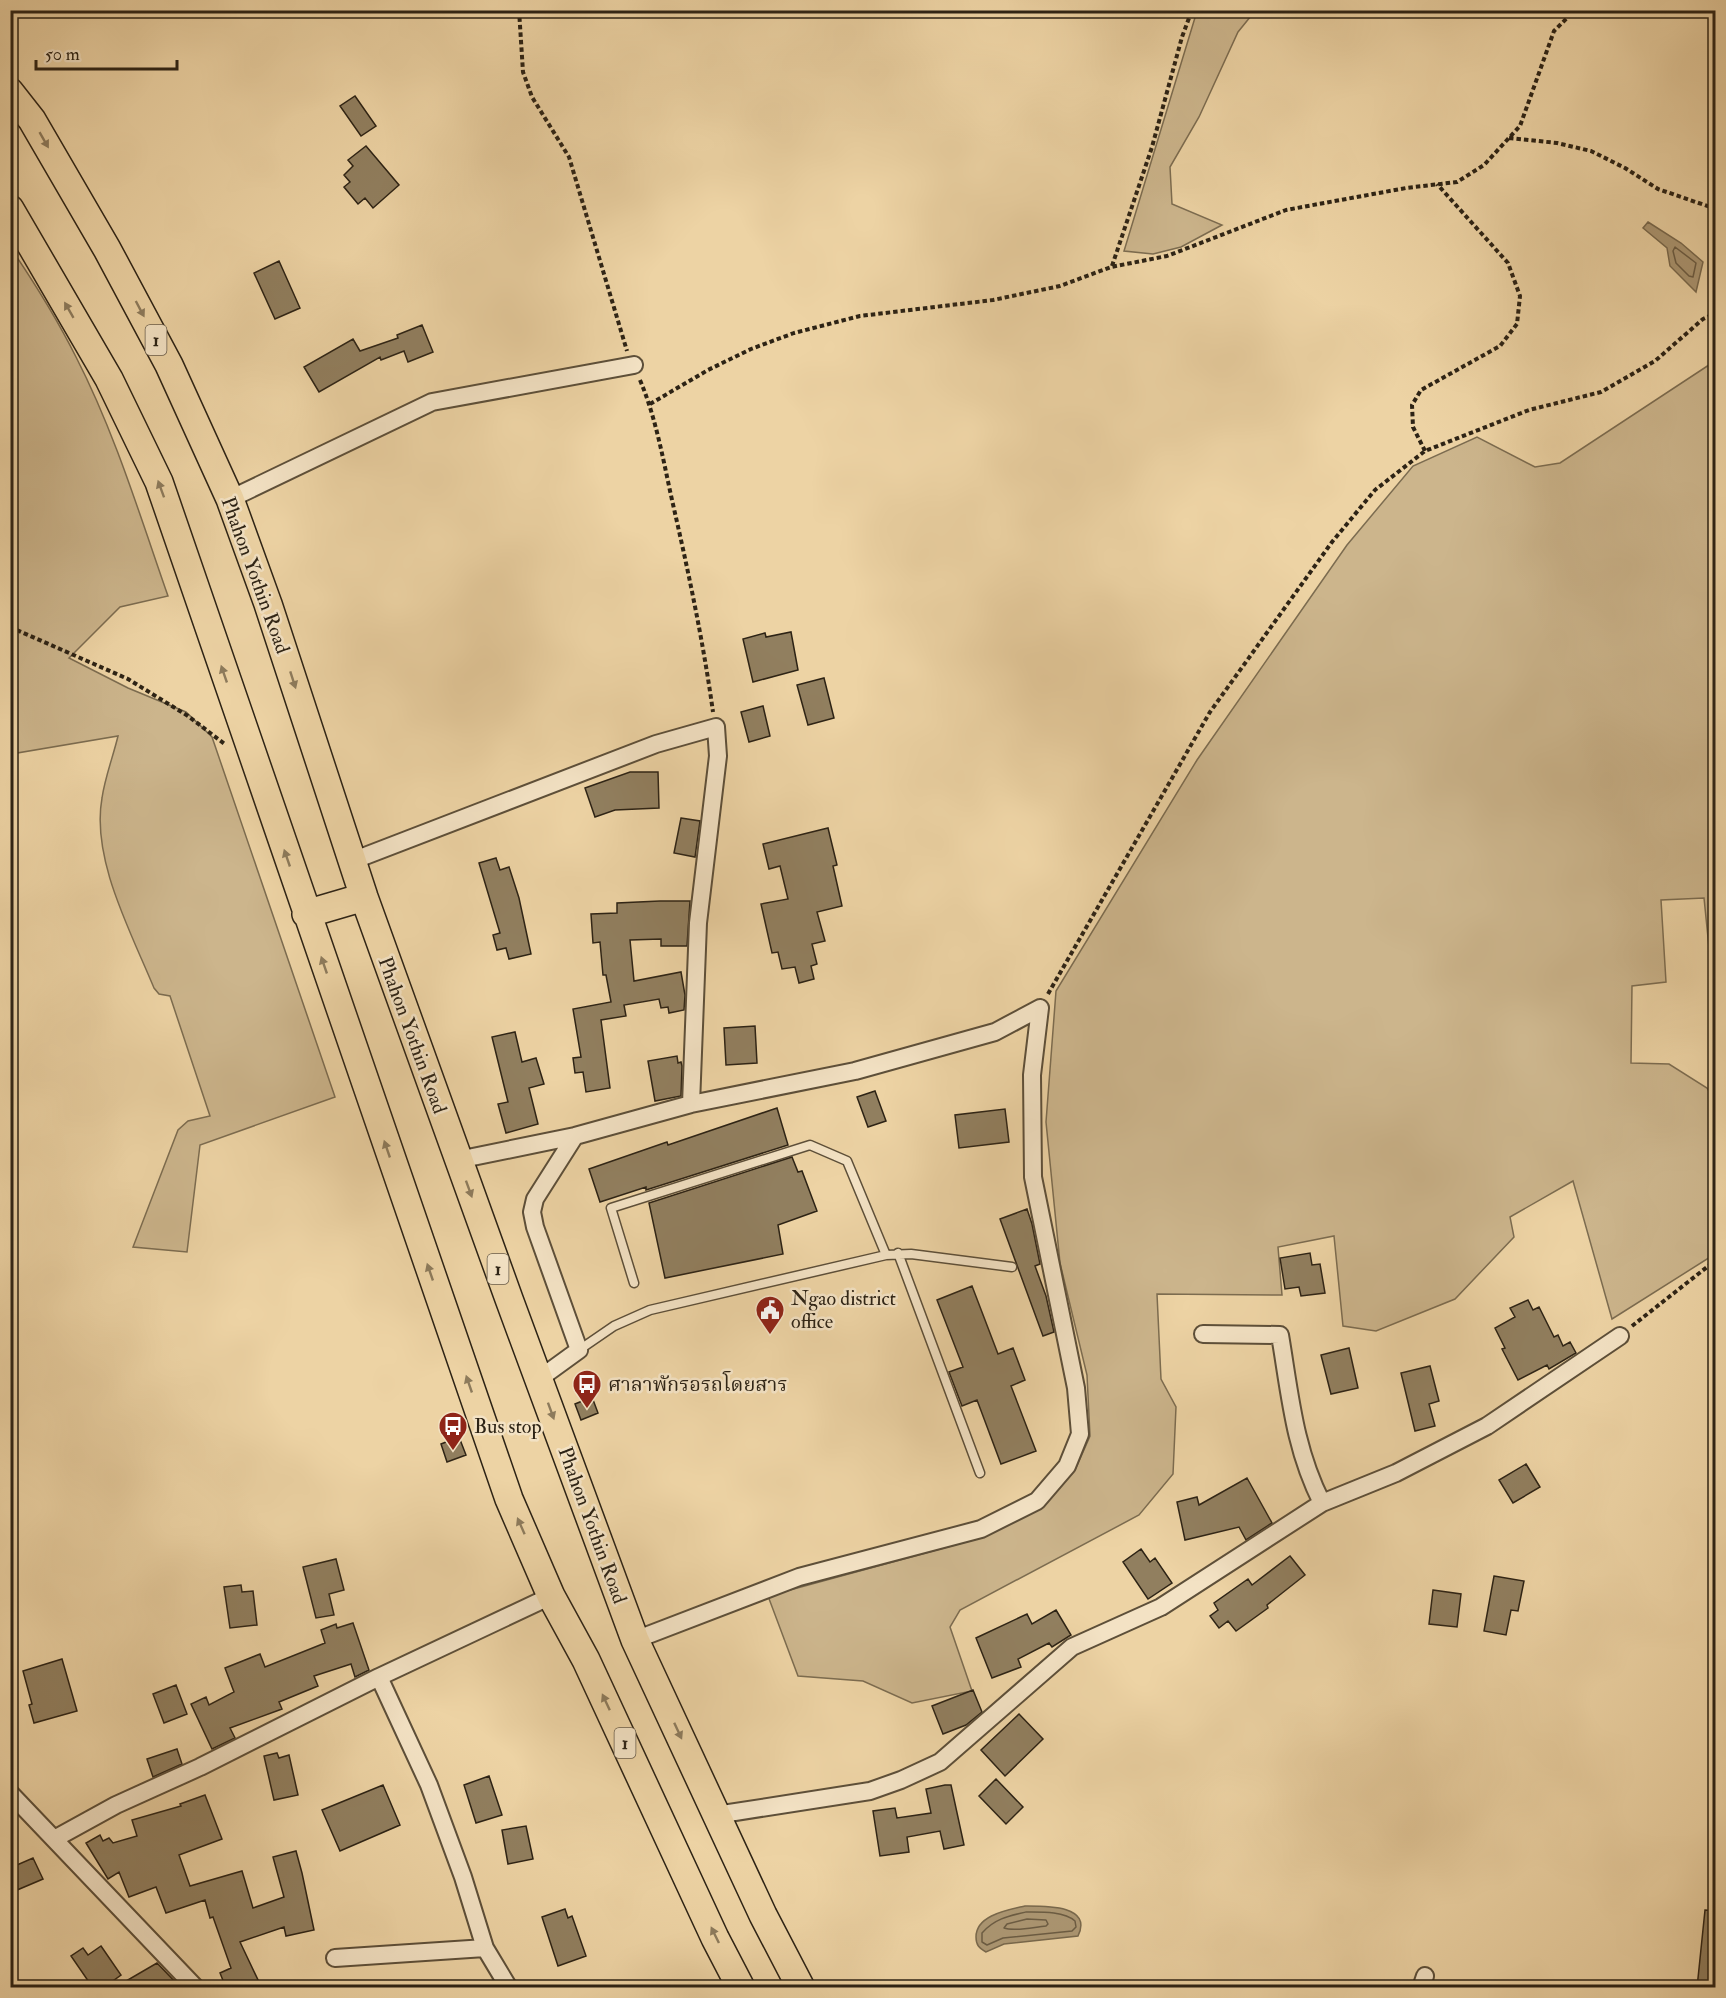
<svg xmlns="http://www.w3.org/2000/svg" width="1726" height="1998" viewBox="0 0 1726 1998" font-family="'IM FELL Double Pica','Noto Serif Thai',serif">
<rect width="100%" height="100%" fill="#edd3a4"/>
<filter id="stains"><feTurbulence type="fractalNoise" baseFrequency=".00333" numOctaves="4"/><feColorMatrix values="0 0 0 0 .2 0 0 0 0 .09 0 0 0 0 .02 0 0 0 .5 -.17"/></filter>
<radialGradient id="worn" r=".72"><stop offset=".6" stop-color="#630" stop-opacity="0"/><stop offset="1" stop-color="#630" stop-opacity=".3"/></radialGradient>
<!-- green -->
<path fill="#ccb58c" stroke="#7c6c50" stroke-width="1.5" d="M1197,11h58l-17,21 -39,85 -29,50 2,37 50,21 -41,22 -28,7 -29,-3z
M10,247c24,35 47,72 66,110 39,76 64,159 92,239l-48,11 -51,51 59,30 58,24 26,25 123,360 -135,48 -13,107 -54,-5 45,-117 10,-9 22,-5 -40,-120 -11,-2 -5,-6c-23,-56 -63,-129 -52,-190 3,-21 11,-41 16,-62l-107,18z
M1715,361v646l-11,-109 -43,2 5,82 -34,4 -1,77 38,1 38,24 8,14v152l-103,65 -39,-138 -63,36 4,20 -59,62 -79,32 -33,-5 -9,-90 -56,11 4,48 -125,-1 4,85 15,28 -3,67 -34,41 -179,95 -10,17 22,64 -60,12 -49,-22 -65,-5 -30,-80 216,-59 57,-30 34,-37 15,-34 -3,-61 -27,-112 -14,-141 10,-131 141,-231 150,-215 66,-79 64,-29 58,30 25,-4z"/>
<!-- water -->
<path fill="#ac9773" stroke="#79694d" stroke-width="1.5" d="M1648,222l33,21 22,19 -7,30 -26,-26 -3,-18 -24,-20z
M1025,1906c21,0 68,-1 53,30l-74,8 -18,8c-7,-4 -10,-7 -10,-15 0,-22 32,-27 49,-31z"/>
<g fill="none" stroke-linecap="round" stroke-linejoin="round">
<!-- shore -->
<path stroke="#6c5d44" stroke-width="1.5" d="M1675,247l21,16 -3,14 -4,-1 -13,-13 -3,-12z
M1026,1912c14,0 38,-1 49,9l1,6 -4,4 -69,7 -16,7 -5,-3v-9c12,-14 26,-17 44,-21z
M1027,1919l19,1 2,4 -2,2c-12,1 -31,6 -42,2l3,-4z"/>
</g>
<!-- building -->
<path fill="#917f5f" stroke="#2d2315" stroke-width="1.5" d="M355,96l21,30 -15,10 -21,-30z
M366,146l33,39 -26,23 -8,-10 -7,6 -14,-17 6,-5 -6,-7 9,-9 -5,-6z
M279,261l21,47 -25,11 -21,-46z
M422,325l11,27 -25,10 -4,-11 -23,9 -1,-3 -61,35 -15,-25 49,-28 7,12 38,-13 -1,-3z
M791,632l7,38 -45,12 -10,-43 22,-6 1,4z
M824,678l10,40 -26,7 -11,-40z
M763,706l7,30 -21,6 -8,-30z
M630,772h28l1,36 -44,2 -20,7 -10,-29z
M681,818l19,3 -5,36 -21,-4z
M828,828l9,37 -4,1 9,40 -25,6 8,29 -13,3 5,20 -6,2 3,13 -15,4 -4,-16 -13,2 -4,-17 -6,1 -11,-49 27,-5 -8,-33 -11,3 -6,-25z
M496,858l4,12 9,-3 10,31 12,56 -22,5 -3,-11 -9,2 -4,-15 7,-2 -21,-70z
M660,901h30l-3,45h-26v-7l-31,1 4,41 47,-9 4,23 -1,15 -15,3 -1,-6 -7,1 -2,-9 -35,6 2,11 -25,4 9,68 -24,4 -3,-20 -8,1 -2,-15 8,-1 -8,-48 38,-7 -5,-27h-3l-3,-33 -7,1 -2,-29 26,-1v-10z
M755,1026l2,37 -31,2 -2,-37z
M515,1032l7,30 14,-4 8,26 -15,4 9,36 -32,9 -8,-29 10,-2 -16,-65z
M677,1056l1,7 3,-1 1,4 -1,30 -26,5 -7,-40z
M875,1091l11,30 -18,6 -11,-30z
M777,1108l11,37 -142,45v-3l-46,15 -11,-33 78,-27 1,3z
M1005,1109l4,33 -50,6 -4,-33z
M792,1157l6,15 4,-1 15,40 -39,14 5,29 -118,24 -16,-75z
M1027,1209l5,15 8,40 -5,2 11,30 8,36 -11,4 -43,-117z
M1310,1253l2,12 8,-1 5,29 -24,3 -2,-9 -14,2 -5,-31z
M972,1286l26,68 15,-6 12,32 -14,6 25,65 -35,13 -24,-64 -15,6 -13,-34 14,-5 -26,-67z
M1528,1300l5,10 6,-3 15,30 4,-2 5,11 7,-4 6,11 -27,16 -2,-4 -29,15 -16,-31 3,-1 -10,-20 20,-11 -5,-9z
M1349,1348l9,40 -27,6 -10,-39z
M1430,1366l9,35 -10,3 6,22 -20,5 -14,-58z
M592,1397l6,16 -17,7 -6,-16z
M459,1437l7,18 -19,7 -6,-18z
M1526,1464l14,23 -27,16 -14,-23z
M1247,1478l25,45 -26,17 -7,-13 -54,13 -8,-38 20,-5 2,8z
M1141,1549l9,13 5,-4 17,25 -24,16 -25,-37z
M1290,1556l15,19 -38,30 1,3 -32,23 -8,-10 -9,7 -9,-12 8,-6 -4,-7 34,-24 4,6z
M336,1559l8,31 -15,4 5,21 -18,3 -13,-51z
M1494,1576l30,5 -6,30 -7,-1 -5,25 -22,-4z
M241,1585l1,7 11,-1 4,34 -27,3 -6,-41z
M1433,1590l28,4 -4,33 -28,-3z
M1056,1610l15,25 -19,12 -3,-4 -31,16 3,8 -29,11 -16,-40 51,-24 5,10z
M353,1623l16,47 -14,7 -4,-13 -37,12 4,10 -39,16 3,7 -52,19 5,10 -23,11 -21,-45 15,-7 3,8 25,-13 -9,-24 35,-14 5,13 60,-24 -4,-13 15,-6 1,4z
M62,1659l15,52 -43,12 -5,-18 3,-1 -9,-33z
M176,1685l11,29 -23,9 -11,-29z
M973,1690l9,22 -16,13 -23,9 -11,-28z
M1019,1714l24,25 -38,37 -24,-26z
M177,1749l5,15 -29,13 -6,-18z
M277,1753l2,5 10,-3 9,40 -24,5 -10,-44z
M489,1776l13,39 -26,8 -12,-38z
M996,1779l27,28 -17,17 -27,-28z
M383,1785l17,40 -60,26 -18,-41z
M945,1785h6l13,60 -20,4 -4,-18 -33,6 2,15 -29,4 -7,-45 22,-3 2,10 34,-5 -5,-24z
M205,1795l17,44 -43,16 11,31 52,-15 11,37 31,-11 -11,-40 23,-6 6,22 12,57 -28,6 -2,-9 -44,15 19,40 -13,6h-20l-6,-15 11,-5 -18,-51 -3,1 -5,-18 -39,13 -10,-26 -27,10 -10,-25 -11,7 -22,-36 14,-8 3,6 6,-3 4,5 24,-7 -5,-16 49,-14 -1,-2z
M526,1826l7,33 -25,5 -6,-34z
M33,1858l10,21 -33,14v-25z
M565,1909l3,9 4,-2 14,40 -28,10 -16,-49z
M1705,1910l11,1v77h-19z
M101,1946l20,29 -18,13h-10l-22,-32 12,-8 5,7z
M157,1963l24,25h-67z"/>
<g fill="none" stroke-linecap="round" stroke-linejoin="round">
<!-- service casing -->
<g stroke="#5d4f39" stroke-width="11">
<path id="service" d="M898,1253l82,220
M634,1283l-23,-75 199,-63 37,16 39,94
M579,1350l35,-24 36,-16 236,-55 25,-1 101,13"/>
</g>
<!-- minor casing -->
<g stroke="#5d4f39" stroke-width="20">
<path id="minor" d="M230,499l202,-97 202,-37
M352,861l304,-117 60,-17 2,29 -20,167 -7,181
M458,1160l117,-24 116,-32 164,-33 140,-39 45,-24
M1203,1334l77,1c10,59 14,113 42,168
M539,1379l40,-29 -44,-123 -3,-15 3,-13 40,-63
M635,1640l164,-63 182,-48 56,-28 30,-35 13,-32 -4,-46 -43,-211 -1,-102 8,-67
M379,1677l50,108 34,92 22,71 24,40
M10,1793l186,195
M716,1815l154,-24 31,-11 39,-18 132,-115 89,-40 161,-104 74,-30 91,-47 133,-90
M56,1838l60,-33 84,-38 179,-90 172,-81
M335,1958l150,-10
M1421,1988l4,-12"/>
</g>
<!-- trunk casing -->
<g stroke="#2d2315" stroke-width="30">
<path id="trunk" d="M10,92l22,28 75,129 62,116 61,134 38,105 96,293 145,402 126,341 128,275 38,73
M10,209l99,170 50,103 350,1017 42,97 35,64 129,278 26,50
M306,914l58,-17"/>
</g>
<!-- path -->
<path stroke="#2d2315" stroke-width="4" stroke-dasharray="4.5 3" stroke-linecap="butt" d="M519,10l4,62 9,25 37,60 58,194
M1509,138l48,5 34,8 34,17 33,21 58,20
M1112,266l40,-119 30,-110 10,-27
M640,380c16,38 23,79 32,120 16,70 31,140 41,212
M650,404l58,-34 43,-21 43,-16 66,-17 133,-16 67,-14 51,-19 56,-11 119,-46 120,-22 51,-6 27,-17 36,-39 34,-95 15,-15
M1425,451l-12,-24 -1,-22 9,-15 79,-44 17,-22 3,-28 -12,-33 -71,-79
M10,627l118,52 60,37 38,29
M1048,994l162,-282 122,-170 43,-52 50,-39 104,-41 72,-18 54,-31 48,-42 13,-6
M10,1192v15
M1632,1326l84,-66"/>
<!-- service -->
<use href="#service" stroke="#f3e2c4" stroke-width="8"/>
<!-- minor -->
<use href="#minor" stroke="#f3e2c4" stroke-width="16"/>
<!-- trunk -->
<use href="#trunk" stroke="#edd3a4" stroke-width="27"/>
</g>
<!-- one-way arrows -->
<defs><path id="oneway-solid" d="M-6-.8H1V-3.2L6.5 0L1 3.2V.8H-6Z" transform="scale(1.5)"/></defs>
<g fill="#8d7b5c">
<use href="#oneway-solid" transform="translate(44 140) rotate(60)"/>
<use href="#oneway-solid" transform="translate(140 309) rotate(62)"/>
<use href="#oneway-solid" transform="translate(69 310) rotate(-120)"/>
<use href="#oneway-solid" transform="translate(161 489) rotate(-110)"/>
<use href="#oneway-solid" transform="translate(224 674) rotate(-109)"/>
<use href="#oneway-solid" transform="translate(293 680) rotate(72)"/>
<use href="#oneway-solid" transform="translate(287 858) rotate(-109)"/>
<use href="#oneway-solid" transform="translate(324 965) rotate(-109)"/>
<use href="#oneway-solid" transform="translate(387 1149) rotate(-109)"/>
<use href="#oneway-solid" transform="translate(469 1189) rotate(70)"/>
<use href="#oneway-solid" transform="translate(430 1272) rotate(-109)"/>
<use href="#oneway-solid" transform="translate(469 1384) rotate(-109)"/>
<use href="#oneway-solid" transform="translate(551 1411) rotate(70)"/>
<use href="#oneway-solid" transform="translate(521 1526) rotate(-114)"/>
<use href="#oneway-solid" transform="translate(606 1702) rotate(-115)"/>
<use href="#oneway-solid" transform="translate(678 1731) rotate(65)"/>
<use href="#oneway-solid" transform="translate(715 1935) rotate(-116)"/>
</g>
<!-- icons -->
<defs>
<g id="civic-pin" transform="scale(1.5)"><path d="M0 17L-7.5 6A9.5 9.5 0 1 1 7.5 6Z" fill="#8f2418" stroke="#f3e2c4"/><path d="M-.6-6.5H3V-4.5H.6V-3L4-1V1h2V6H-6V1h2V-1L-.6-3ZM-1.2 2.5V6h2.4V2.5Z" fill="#fff"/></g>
<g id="bus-pin" transform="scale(1.5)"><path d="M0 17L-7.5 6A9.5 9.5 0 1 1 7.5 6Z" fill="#8f2418" stroke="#f3e2c4"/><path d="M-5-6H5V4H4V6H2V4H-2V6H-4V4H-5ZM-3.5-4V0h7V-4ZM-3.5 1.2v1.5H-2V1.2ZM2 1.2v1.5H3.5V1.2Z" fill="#fff"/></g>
</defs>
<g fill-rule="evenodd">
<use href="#civic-pin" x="770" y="1310"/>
<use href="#bus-pin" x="587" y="1384"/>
<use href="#bus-pin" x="453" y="1426"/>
</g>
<g text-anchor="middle" stroke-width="5" stroke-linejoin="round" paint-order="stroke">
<!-- shield labels -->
<g fill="#f3e2c4" stroke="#685c4a" stroke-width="1.5">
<rect x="145.5" y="325" width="21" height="30" rx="4.5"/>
<rect x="487.5" y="1254" width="21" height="30" rx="4.5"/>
<rect x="614.5" y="1728" width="21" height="30" rx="4.5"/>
</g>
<g font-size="18" font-weight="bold" fill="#2d2315">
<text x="156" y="346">1</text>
<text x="498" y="1275">1</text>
<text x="625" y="1749">1</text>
</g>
<!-- street labels -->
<g font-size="20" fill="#2d2315" stroke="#f3e2c4">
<text transform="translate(256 575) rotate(70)" y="7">Phahon Yothin Road</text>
<text transform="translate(413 1035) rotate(70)" y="7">Phahon Yothin Road</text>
<text transform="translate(593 1525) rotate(70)" y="7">Phahon Yothin Road</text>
</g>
<!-- poi labels -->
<g font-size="20" fill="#2d2315" stroke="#f3e2c4" text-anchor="start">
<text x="791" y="1305">Ngao district<tspan x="791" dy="23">office</tspan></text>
<text x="608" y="1391">ศาลาพักรอรถโดยสาร</text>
<text x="474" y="1433">Bus stop</text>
</g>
</g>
<!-- margin -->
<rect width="1726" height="1998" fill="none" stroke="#edd3a4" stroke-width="36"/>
<rect x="12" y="12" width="1702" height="1974" fill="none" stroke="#2d2315" stroke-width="3"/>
<rect x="18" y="18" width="1690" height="1962" fill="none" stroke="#2d2315" stroke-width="1.5"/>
<!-- scale -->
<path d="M36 60v9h141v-9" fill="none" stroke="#2d2315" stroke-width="3"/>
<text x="45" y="60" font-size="18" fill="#2d2315" stroke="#f3e2c4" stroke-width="4.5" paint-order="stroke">50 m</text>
<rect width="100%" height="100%" filter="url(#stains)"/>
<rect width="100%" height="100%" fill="url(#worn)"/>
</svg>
